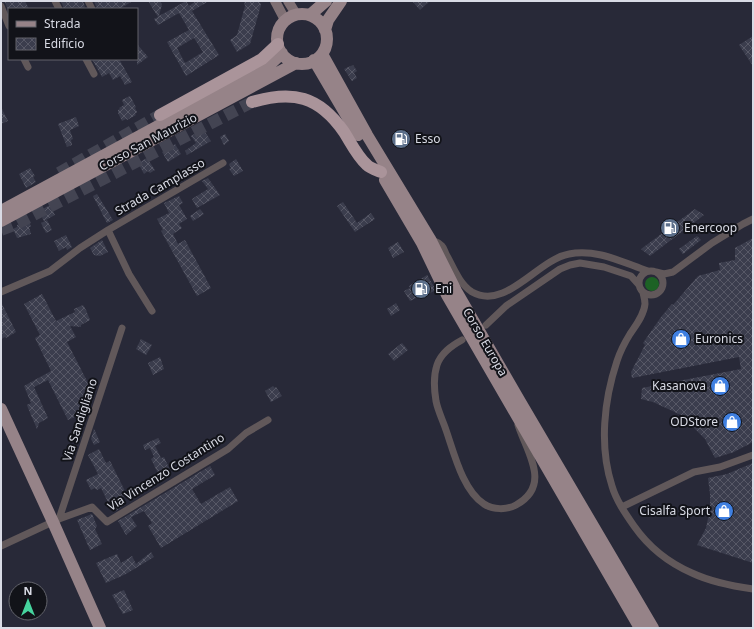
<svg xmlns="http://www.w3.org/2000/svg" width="754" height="629" viewBox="0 0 754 629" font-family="'Noto Sans',sans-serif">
<defs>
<pattern id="building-cross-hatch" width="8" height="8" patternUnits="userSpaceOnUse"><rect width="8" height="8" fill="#3b3d4d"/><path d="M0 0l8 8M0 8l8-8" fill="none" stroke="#575866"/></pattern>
</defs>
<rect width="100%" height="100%" fill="#282938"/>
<!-- grass -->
<path fill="#1d6225" d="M645 284a7 7 0 1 1 14 0a7 7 0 1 1-14 0Z"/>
<!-- building -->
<path fill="url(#building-cross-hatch)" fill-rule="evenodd" d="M4,1h21l4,8h-21z
M61,1h22l2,6 -3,2h-18z
M94,1h39l-14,8h-22z
M148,1h12l2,3 -3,12 27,-15 3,5 7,-5h13l-17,10 27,44 -33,21 -19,-34 22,-12 -10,-17 -21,12 -4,-6 4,-2zM194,38l9,14 -18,11 -8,-15z
M244,1h15l2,4 -11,39 -13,8 -7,-12 7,-5 8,-29z
M412,1h18l-10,9z
M753,36v30l-14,-21z
M137,44l11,13 -11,8z
M92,59h27l13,23 -7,3 -5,-9 -7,4 -4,-7 -7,4z
M353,65l4,6 -3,2 3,5 -5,3 -8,-12z
M130,96l6,11 -1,1 2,4 -2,2 1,1 -9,5 -1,-1 -4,2 -4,-8v-3l2,-1 -1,-1 5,-3 -2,-5z
M1,107l7,14 -7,3z
M76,117l3,9 -9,4 3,9 -2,1 1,5 -5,2 -9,-23z
M200,125l11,16 -24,14 -2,-4 11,-8 -5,-7 5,-3 -3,-4z
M225,134l4,7 -5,4 -4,-8z
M175,144l6,10 -13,8 -6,-10z
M147,158l8,12 -5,3 -2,-2 -4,3 -6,-11z
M236,159l7,12 -9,5 -5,-7 2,-1 -2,-4z
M30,168l5,8 -2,1 3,5 -10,6 -7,-14z
M208,178l12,17 -23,13 -5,-9 16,-10 -6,-8z
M97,194l16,26 -6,3 -14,-27z
M179,196l4,7 -4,2 8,14 -8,5 3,4 -9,6 5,10 7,-4 26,48 -14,8 -36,-65 2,-1 -6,-11 12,-6 -5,-10z
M343,202l14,21 14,-10 4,6 -20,13 -18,-26z
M50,205l5,10 -11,6 -5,-10z
M200,209l4,5 -11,7 -3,-5z
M695,209l9,6 -54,41 -9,-7z
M47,220l5,10 -6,3 -5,-10z
M29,221l2,6h-2l2,7 -14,4 -4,-9 4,-2v-2z
M66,235l6,12 -5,3 -1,-3 -7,4 -5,-10z
M697,236l4,4 -18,14 -4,-5z
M753,238v204l-19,10 -19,6 -10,-19 -24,-24 -28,-13 -12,-3 1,-11 99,-19 -2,-12 -107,21 -1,-6 14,-27 -2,-2 18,-26 11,-13 1,1 25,-29 22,-6 -1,-7 16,-3v-12z
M102,240l6,12 -8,4 -6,-1 -4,-7z
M398,242l6,10 -11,6 -5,-10z
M427,275l9,15 -17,9 3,-4 -12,6 -6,-10 6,-3 -1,-2z
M42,294l14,27 19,-9 -1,-3 9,-4 3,5 4,10 -9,5v2l-11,-1 6,11 -9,5 21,41 -9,32 -11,5 -20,-40 -14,7 14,31 -9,5 -2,6 -9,-21 -1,-3 4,-2 -7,-17 27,-15 -16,-33 5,-3 -16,-31z
M1,302l15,30 -10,6 -1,-1 -4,2z
M396,303l4,7 -9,6 -4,-7z
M141,339l11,6 -6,10 -10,-6z
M402,343l6,7 -14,11 -6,-7z
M160,357l4,12 -11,6 -5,-12z
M273,386l2,2 1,-1 6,9 -11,6 -6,-11z
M94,429l6,13 -6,3 -3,-6z
M158,438l3,5 -6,3 6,12 3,-1 6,13 -6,3 -2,-2 -4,2 -7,-14 3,-2 -4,-9 -5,2 -2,-5z
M99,449l7,14 4,-2 17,34 -6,3 2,8 -7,5 -5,-10 -3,1 -7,-14 -4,2 -2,-2 -4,2 -5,-10 12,-6 -10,-19z
M753,463v100l-56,-18 9,-17 4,-19v-15l-2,-16 19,-4z
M210,466l5,9 -23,14 9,15 29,-17 8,14 -77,47 -13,-22 4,-3 -8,-12 -13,6 6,9 -11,9 -8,-14z
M92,514l5,12 -2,3 7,15 -12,6 -13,-30z
M151,552l3,5 -28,17 -20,9 -10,-20 21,-9 4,9 11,-7 4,8z
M124,590l9,20 -10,4 -11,-19z"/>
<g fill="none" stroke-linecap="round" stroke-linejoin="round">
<!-- highway-tunnel -->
<path stroke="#434452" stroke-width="12" stroke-dasharray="12 6" stroke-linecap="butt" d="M59,173l101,-58
M1,230l13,-5 238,-123"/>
<!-- street -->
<path stroke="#61585a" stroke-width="7" d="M55,1l4,8
M88,1l4,8
M1,6l8,20
M24,59l4,8
M86,59l8,15
M108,230l21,44 23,37
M432,240c3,1 7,3 10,6 2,2 3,6 4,8 7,12 13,30 26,38 34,19 65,-32 97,-38 27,-6 55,9 79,17
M639 283a12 12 0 1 1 24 0a12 12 0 1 1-24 0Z
M656,272l8,2 9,-2 39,-29 31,-19 10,-5
M1,292l49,-21 30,-23 28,-18 115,-67
M643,293c1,4 2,7 2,11 -1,11 -9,21 -15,30 -5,8 -10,18 -13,27 -13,39 -18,85 -5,125 4,14 13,27 22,40 14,20 35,37 58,47 19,9 40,13 61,16
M486,325l20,-19 54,-37 10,-4 10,-2 24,4 27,9 8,9
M462,340c-11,6 -21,13 -25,25 -4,12 -3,24 -1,36 2,10 7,20 10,29 8,23 17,61 38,74 9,6 23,6 32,1 36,-20 11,-52 2,-80
M622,507l72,-35 26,-5 33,-12
M59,519l63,-191
M1,546l58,-27 33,-12 15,15 121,-73 18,-16 22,-13"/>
<!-- secondary -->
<path stroke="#7f7074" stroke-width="10" d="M275,1l10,19
M288,1l8,13"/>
<!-- primary -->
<path stroke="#968388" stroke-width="12" d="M277 39a25 25 0 1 1 50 0a25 25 0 1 1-50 0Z
M310,15l16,-14
M325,30l3,-10 13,-19
M322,54l45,81 63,104 26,52 63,109 134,228
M314,60l44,75
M385,180l37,63 25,52 193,333
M1,211l266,-144 15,-14
M1,221l295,-158
M1,409l52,113 47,106"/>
<!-- highway -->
<path stroke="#aa949a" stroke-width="12" d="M252,102c41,-12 67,-6 92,30 7,11 13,24 23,33 3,3 9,5 14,7
M160,115l102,-56 16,-15"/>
</g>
<!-- icons -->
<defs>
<g id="fuel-disc" transform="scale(1)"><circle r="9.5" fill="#5c6f8a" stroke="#121319"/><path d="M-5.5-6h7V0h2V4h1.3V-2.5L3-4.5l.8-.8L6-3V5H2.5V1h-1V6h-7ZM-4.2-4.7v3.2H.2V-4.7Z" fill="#fff"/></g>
<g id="shop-disc" transform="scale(1)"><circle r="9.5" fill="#3f7fe0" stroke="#121319"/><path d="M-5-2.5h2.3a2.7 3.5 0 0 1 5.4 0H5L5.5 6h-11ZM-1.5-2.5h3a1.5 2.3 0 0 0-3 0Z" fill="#fff"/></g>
</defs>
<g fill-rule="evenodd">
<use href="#fuel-disc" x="401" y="139"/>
<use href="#fuel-disc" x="670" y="228"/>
<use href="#fuel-disc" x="421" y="289"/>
<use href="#shop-disc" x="681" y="339"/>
<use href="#shop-disc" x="720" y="386"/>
<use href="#shop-disc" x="732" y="422"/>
<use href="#shop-disc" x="724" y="511"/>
</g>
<g text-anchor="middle" stroke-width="4" stroke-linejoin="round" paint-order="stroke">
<!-- poi labels -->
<g font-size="12" fill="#d9dbe5" stroke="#121319" text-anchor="start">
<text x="415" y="143">Esso</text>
<text x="684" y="232">Enercoop</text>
<text x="435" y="293">Eni</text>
<text x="695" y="343">Euronics</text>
<text x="706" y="390" text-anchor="end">Kasanova</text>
<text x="718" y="426" text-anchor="end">ODStore</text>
<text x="710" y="515" text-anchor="end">Cisalfa Sport</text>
</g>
<!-- street labels -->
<g font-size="12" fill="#d9dbe5" stroke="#121319">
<text transform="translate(148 142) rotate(-28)" y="4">Corso San Maurizio</text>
<text transform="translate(160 187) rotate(-30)" y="4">Strada Camplasso</text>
<text transform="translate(485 342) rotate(60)" y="4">Corso Europa</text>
<text transform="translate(80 420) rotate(-72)" y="4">Via Sandigliano</text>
<text transform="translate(166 472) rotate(-32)" y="4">Via Vincenzo Costantino</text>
</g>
</g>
<!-- border -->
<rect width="754" height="629" fill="none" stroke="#d9dbe5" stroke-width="4"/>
<!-- legend -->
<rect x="8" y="8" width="130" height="52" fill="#121319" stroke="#62636b"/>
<rect x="16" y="21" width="20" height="6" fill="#968388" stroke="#62636b"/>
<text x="44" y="28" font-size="12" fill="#d9dbe5">Strada</text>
<rect x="16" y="38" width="20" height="12" fill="url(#building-cross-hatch)" stroke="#62636b"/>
<text x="44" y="48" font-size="12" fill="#d9dbe5">Edificio</text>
<!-- north arrow -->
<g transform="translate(28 601)"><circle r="19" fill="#121319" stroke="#62636b"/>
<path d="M0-3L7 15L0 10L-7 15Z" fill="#46d49e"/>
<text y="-6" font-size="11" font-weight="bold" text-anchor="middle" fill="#d9dbe5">N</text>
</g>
</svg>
